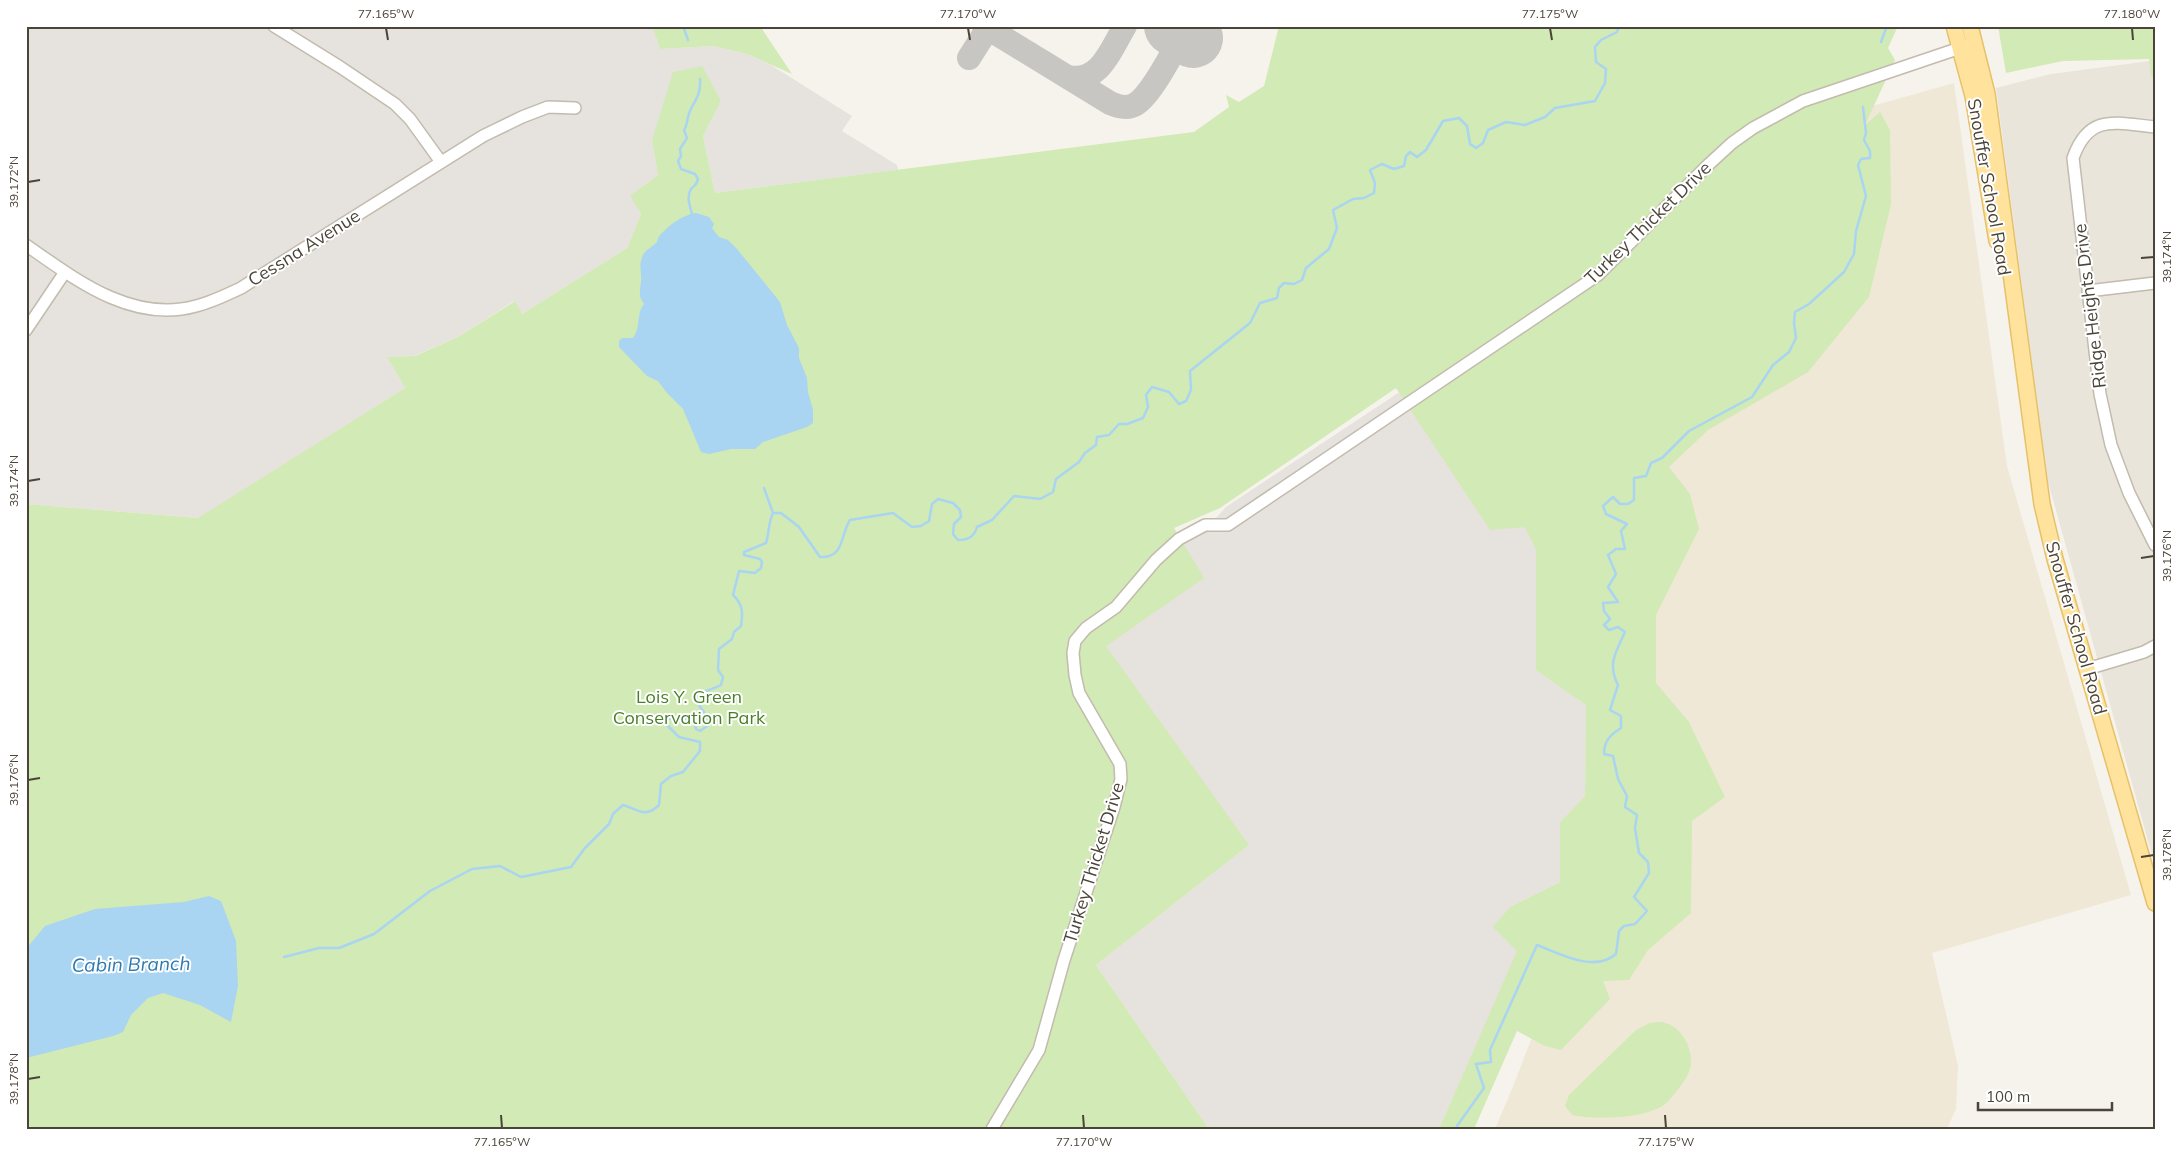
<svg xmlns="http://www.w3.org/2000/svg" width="2181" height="1155" viewBox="0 0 2181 1155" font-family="Mulish,sans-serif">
<rect width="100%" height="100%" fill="#f6f3ec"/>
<!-- residential -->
<path fill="#eae5da" d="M2150,61l5,1v804l-108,-388 -51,-390 55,-14z"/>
<!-- industrial -->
<path fill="#e6e2dd" d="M26,26h626l8,23 53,-3 34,8 24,11 81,51 -10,15 55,34 1,5 -183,23 -12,-57 18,-35 -69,38 6,36 -27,21 10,18 -14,34 -105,66 -8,-13 -56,36 -44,19 -27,1 18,31 -206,130 -173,-14z
M1451,358l85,192v119l50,36 -1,91 -25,26v60l-50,25 8,44 -79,178h-230l-113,-164 153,-120 -156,-212 66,-69 33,-28 12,-5 22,-24z"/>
<!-- education -->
<path fill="#efe8d6" d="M1954,83l53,383 124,429 -199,58 26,113 -2,43 -9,20h-452l17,-40 127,-328 -44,-458 235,-185z"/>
<!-- green -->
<path fill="#d2eab5" d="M652,26h108l32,48 -45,-20 -34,-8 -53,3z
M1279,26h619l-10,22 7,12 -30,65 15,-13 10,18 1,74 -22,93 -61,75 -100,58 -39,37 21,27 9,35 -43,86v68l33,39 36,75 -33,24 -1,92 -43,37 -19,30 -26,1 7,18 -49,51 -16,-4 -28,-15 -43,98h-35l78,-178 -24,-24 17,-20 50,-25v-60l25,-26 1,-91 -50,-35v-120l-11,-23 -35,3 -94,-142 -176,120 -46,20 30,50 -98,68 143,199 -153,120 113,164h-1183v-625l172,14 207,-130 -18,-31 28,-1 43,-19 57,-36 7,13 105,-66 14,-34 -11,-18 28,-21 -6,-35 21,-68 29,-6 19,35 -18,35 12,57 479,-61 35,-25 -3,-12 13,7 25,-16z
M1998,26h157v52l-4,-1 -2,-18 -86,2 -57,12z
M1650,1023c4,0 11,-2 15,0 18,4 30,30 25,46 -2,9 -18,29 -25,35 -19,15 -70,16 -93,11l-7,-9 4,-11 67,-65z"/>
<!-- water -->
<path fill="#a9d4f2" d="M696,213l13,4 5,7 -2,4 7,9 9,3 9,9 43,53 7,23 12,23v10l8,20 1,14 5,18v13l-6,4 -44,15 -8,7h-24l-22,5 -8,-2 -18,-43 -16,-16 -9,-12 -11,-5 -28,-29v-6l3,-3h11c8,-10 3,-25 11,-34 -6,-7 -4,-14 -3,-22 1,-10 -3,-17 2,-27 3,-6 10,-8 14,-13 1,-2 1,-5 3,-7 11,-11 20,-19 36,-22z
M209,896l12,5 15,40 2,45 -7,36 -31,-17 -37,-12 -15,5 -17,17 -8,17 -10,4 -87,22v-109l19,-23 50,-17 89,-7z"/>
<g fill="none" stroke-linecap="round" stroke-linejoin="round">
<!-- stream -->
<path stroke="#a9d4f2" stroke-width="2.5" d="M683,26l5,14
M1881,42l6,-16
M692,214c-2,-8 -6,-18 -1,-25 4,-4 6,-4 7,-10l-3,-5 -14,-5 -3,-8 3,-5 -1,-7 7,-11 -3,-8c4,-6 3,-13 6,-19 6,-13 11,-16 10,-32
M764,488l9,25
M284,957l35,-9h20l35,-14 56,-43 42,-22 28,-3 21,11 50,-10 14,-19 24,-24 4,-10 10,-9c15,4 22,14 36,0l2,-21 10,-8 12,-4 17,-21v-9l-21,-5 -14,-14 1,-4 17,-1 11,3 2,8 4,2 7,-5 2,-6 -10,-15 -3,-8c7,-7 16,-7 25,-12l2,-8 -5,-7 1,-21 13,-10 2,-7 7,-6c2,-13 2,-22 -8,-31l6,-24 16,2 6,-5 1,-6 -2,-3 -16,-4v-3l22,-9c3,-9 2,-19 7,-30h8l18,14 21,30c25,1 20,-22 30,-37l43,-7 19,14 9,-1 8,-5 3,-17 6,-5 15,4 7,7 1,7 -7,7 -1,10 5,6c10,0 16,-3 19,-13l15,-7 22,-24 26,3 13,-7 3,-13 23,-17 6,-9 11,-8 1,-8 12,-2 10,-11h8l16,-6 5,-11 -2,-12 6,-8 17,5 10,12 7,-3 5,-11 -1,-19 60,-48 10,-20 17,-5 2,-10 5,-5 10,1 8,-4 4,-12 23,-19 8,-21 -4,-18 20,-11 11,-1 10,-5 1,-10 -5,-13 12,-6 12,5 10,-3 2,-10 4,-4 7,5 9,-7 17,-29 16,-3 8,8 3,18 6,4 7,-5 5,-13 18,-8 19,3 20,-8 10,-9 40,-7 10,-18 1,-14 -10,-7 -1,-15 6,-7 16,-8 2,-6
M1457,1129v-3l27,-38 -8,-24 15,-2 -1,-12 47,-105c24,9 57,28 79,9l3,-23 5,-5 11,-2 12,-13 -13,-14 15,-24 -1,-11 -9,-9 -4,-25 2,-13 -12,-8 2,-11 -9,-17 -5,-23 -9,-2c0,-13 6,-19 17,-26v-12l-11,-6 8,-25c-11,-21 -2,-33 7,-53l-7,-5 -9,3 -5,-5 6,-6 -6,-8 -1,-8 15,-1 -10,-15 8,-13 -8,-19 8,-6h9l-4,-18 6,-7 -21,-10 -3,-8 10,-9 7,7h8l6,-4v-22l12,-2 5,-13 11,-5 27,-27 63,-34 21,-32 16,-13 7,-14 -2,-15 1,-11 14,-8 35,-32 10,-18 2,-23 10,-35 -8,-31 3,-6 9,-1v-7l-6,-11 2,-7 -3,-26"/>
<!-- taxiway -->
<path stroke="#c8c6c3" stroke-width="24" d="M984,26l126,77c9,4 18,6 26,1 16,-10 38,-54 48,-72
M969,58l19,-30
M1068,77c32,7 43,-28 57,-51"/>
<!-- runway -->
<path stroke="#c8c6c3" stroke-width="60" d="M1174,26l19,12"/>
<!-- minor casing -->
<g stroke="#c2bbae" stroke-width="14">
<path id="minor" d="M274,26l66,41 55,37 15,15 31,43
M2155,127c-40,-4 -66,-14 -82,31l27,236 11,51 18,48 26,52
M26,245c49,34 106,79 170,61 16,-4 30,-11 45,-18l242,-152 39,-19 26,-10 27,1
M2088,291l67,-8
M26,330l39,-58
M2087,669l57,-17 11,-6
M992,1129l47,-79 25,-90 50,-153 7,-28 -1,-15 -41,-71 -4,-18 -2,-22 2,-12 11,-13 30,-21 40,-47 23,-21 26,-14h23l370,-250 110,-110 24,-22 21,-15 50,-27 163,-55"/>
</g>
<!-- major casing -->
<g stroke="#e6c16a" stroke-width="18">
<path id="major" d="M1954,26l19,70 24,145
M1970,26l17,68 55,410 13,55 100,344"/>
</g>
<!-- minor -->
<use href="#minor" stroke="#fff" stroke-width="11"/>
<!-- major -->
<use href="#major" stroke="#ffe39c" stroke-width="15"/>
</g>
<!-- ticks -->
<path fill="none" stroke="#4b4439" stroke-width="2" d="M386,28l2,12M968,28l2,12M1550,28l2,12M2132,28l1,12M28,182l12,-2M2141,258l13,-1M28,481l12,-2M2141,558l13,-2M28,780l12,-2M2141,857l13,-2M28,1079l12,-2M501,1115l1,13M1083,1115l1,13M1665,1115l1,13"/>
<g text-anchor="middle" stroke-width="4" stroke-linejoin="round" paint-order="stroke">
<!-- street labels -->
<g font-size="18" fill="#4b4439" stroke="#fff">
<text transform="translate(1989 187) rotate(80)" y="6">Snouffer School Road</text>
<text transform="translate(1648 223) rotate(-44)" y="6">Turkey Thicket Drive</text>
<text transform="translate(304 248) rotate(-32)" y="6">Cessna Avenue</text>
<text transform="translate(2090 306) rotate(-97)" y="6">Ridge Heights Drive</text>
<text transform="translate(2076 628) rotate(74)" y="6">Snouffer School Road</text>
<text transform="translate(1094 863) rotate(-73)" y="6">Turkey Thicket Drive</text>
</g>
<!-- park labels -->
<g font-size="18" fill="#4a7f2a" stroke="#fff">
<text x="689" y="703">Lois Y. Green<tspan x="689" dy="21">Conservation Park</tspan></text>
</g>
<!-- water labels -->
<g font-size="19" font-style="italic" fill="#2e7ab2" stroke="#fff">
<text transform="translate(131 964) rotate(-1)" y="7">Cabin Branch</text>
</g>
</g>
<!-- border -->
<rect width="2181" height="1155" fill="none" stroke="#ffffff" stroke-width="55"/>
<!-- scale -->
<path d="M1978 1102v8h134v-8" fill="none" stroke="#4b4439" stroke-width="2.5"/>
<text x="1986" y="1102" font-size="15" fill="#4b4439" stroke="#ffffff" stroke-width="4" paint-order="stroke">100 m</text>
<rect x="28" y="28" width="2126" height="1100" fill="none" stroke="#4b4439" stroke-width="2"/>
<g font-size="12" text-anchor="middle" fill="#4b4439">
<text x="386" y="18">77.165°W</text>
<text x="968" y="18">77.170°W</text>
<text x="1550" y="18">77.175°W</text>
<text x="2132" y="18">77.180°W</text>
<text transform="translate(14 182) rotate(-90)" y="4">39.172°N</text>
<text transform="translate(2167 257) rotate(-90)" y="4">39.174°N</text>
<text transform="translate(14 481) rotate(-90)" y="4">39.174°N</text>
<text transform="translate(2167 556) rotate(-90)" y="4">39.176°N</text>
<text transform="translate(14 780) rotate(-90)" y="4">39.176°N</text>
<text transform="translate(2167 855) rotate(-90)" y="4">39.178°N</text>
<text transform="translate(14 1079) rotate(-90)" y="4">39.178°N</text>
<text x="502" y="1146">77.165°W</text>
<text x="1084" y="1146">77.170°W</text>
<text x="1666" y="1146">77.175°W</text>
</g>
</svg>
